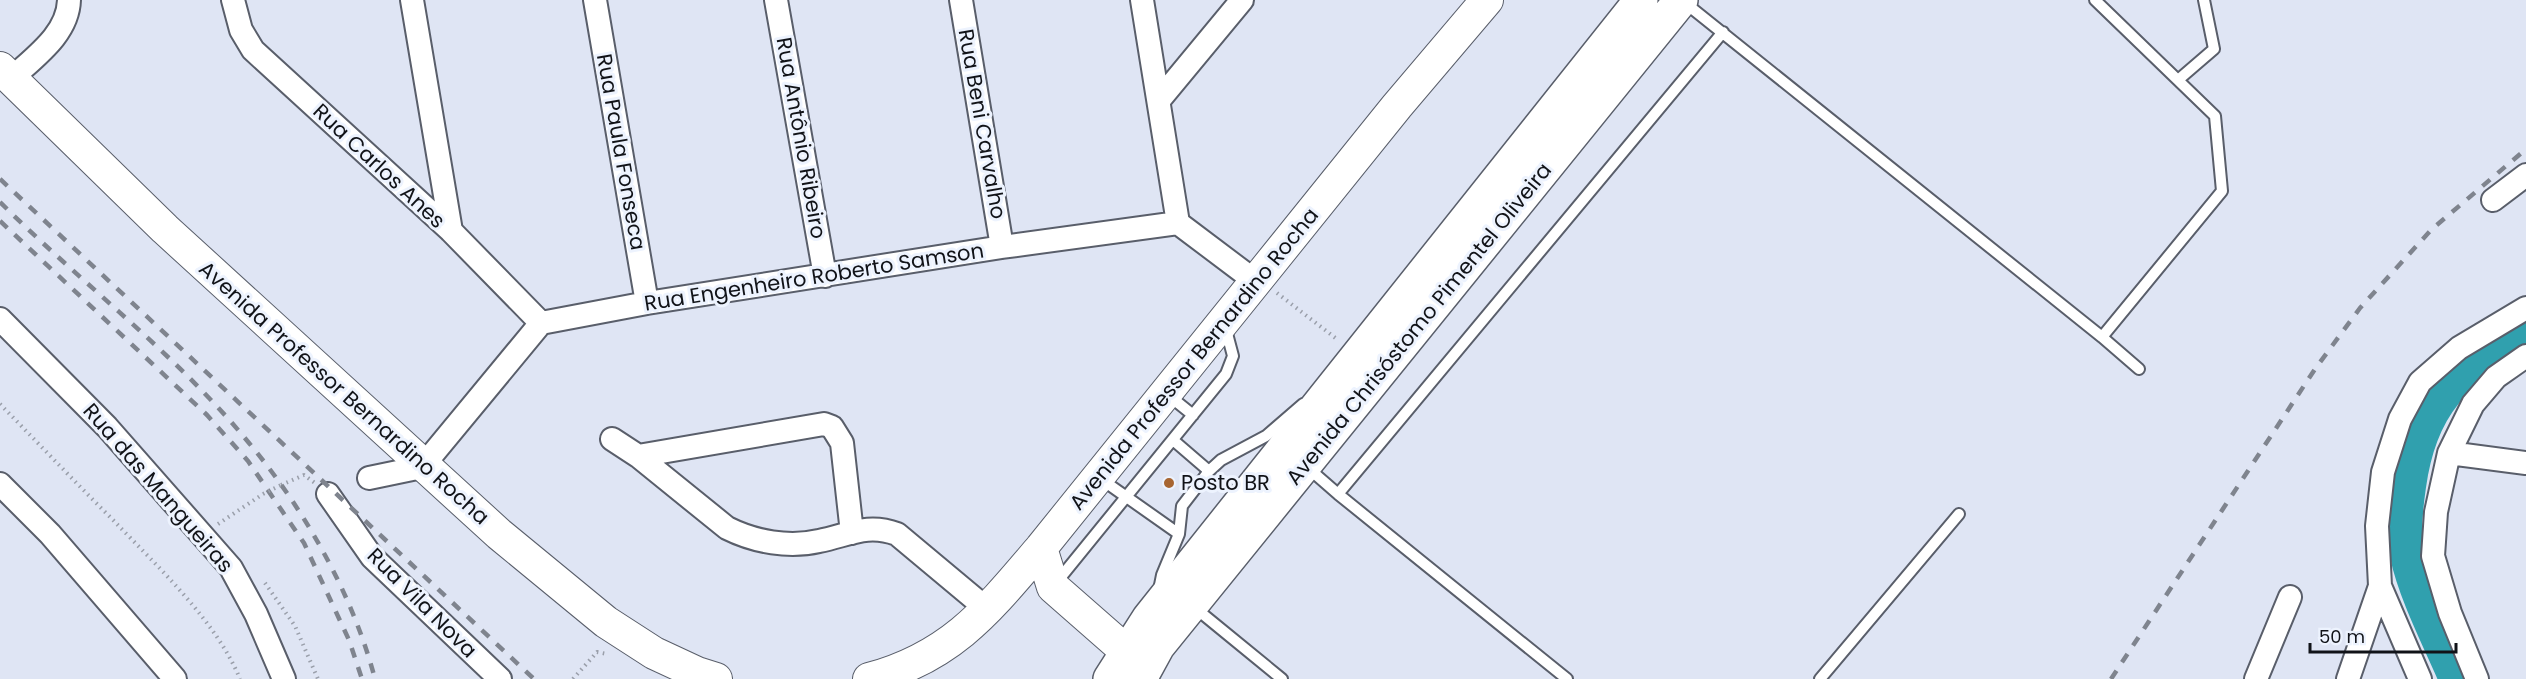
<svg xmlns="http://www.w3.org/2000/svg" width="2526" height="679" viewBox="0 0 2526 679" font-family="Poppins,sans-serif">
<rect width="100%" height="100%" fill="#dfe5f4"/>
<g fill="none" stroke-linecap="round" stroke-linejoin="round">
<!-- river -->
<path stroke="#30a0ae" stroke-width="34" d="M2456,679c-15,-35 -42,-88 -49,-124 -4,-21 -1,-48 2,-69 11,-80 46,-116 117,-151"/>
<!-- lane casing -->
<g stroke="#595e6a" stroke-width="14">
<path id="lane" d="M2095,0l120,116 7,75 -120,146
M1684,2l418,335 37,32
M2178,80l36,-31 -10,-49
M1167,394l26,21
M1173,440l36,31
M1307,467l31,27 385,-462
M1101,479l78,55
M1338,494l229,185
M1056,583l170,-209 7,-18 -8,-30
M1159,590l3,-15 17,-41 3,-28 27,-35 12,-11 45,-24 37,-32
M1194,607l88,72
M1820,679l139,-165"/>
</g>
<!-- street casing -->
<g stroke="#595e6a" stroke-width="26">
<path id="street" d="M233,0l8,30 12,20 198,181 90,92
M412,0l39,231
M595,0l52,303
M776,0l49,276
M961,0l41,247
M1142,0l36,223
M10,80c23,-22 58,-45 59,-80
M1160,99l82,-99
M2493,200l33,-25
M0,319l107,108 124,141 25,46 28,65
M612,439l26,17 89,72c28,14 62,20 92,13 30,-6 48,-18 78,-7l91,76
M2449,453l77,10
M638,456l186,-32 8,3 10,16 10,90
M369,478l53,-11 119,-144 106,-20 355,-56 176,-24 77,58
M0,484l50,50 125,145
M328,494l44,63 128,122
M2256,679l34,-82
M2348,679l32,-93
M2420,679l-40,-93 -3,-60 6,-54 17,-53 20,-37 39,-34 67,-40
M2477,679l-27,-66 -17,-57 3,-44 13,-59 24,-49 23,-27 30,-21"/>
</g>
<!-- secondary casing -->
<g stroke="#595e6a" stroke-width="34">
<path id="secondary" d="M0,68l165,161 334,305 107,88 48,31 43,20 19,6
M1041,548l12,39 73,64 10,1 16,-3
M869,679c83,-22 120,-70 172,-131l356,-442 90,-106"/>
</g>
<!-- primary casing -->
<g stroke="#595e6a" stroke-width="36">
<path id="primary" d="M1110,679l39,-61 492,-618
M1140,679l18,-33 523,-646"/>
</g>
<!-- path -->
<path stroke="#9a9faa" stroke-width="4" stroke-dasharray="1.5 4.5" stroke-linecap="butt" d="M1277,293l61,47
M0,404c38,39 76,79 115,118 42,44 102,100 125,157
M281,485l23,-10 11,8
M218,524l45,-30
M265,583l30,43 23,53
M573,679l24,-27 10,2"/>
<!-- lane -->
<use href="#lane" stroke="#fff" stroke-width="10"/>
<!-- street -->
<use href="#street" stroke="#fff" stroke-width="22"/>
<!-- secondary -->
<use href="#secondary" stroke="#fff" stroke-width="32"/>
<!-- primary -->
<use href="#primary" stroke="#fff" stroke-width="33"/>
<!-- rail -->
<path stroke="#7f848e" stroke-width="4.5" stroke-dasharray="10 10" stroke-linecap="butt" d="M0,179l534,500
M0,202c81,81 176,152 249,241 56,67 104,152 126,236
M0,221l207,194 41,46 56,82 45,97 13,39
M2111,679l204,-310 45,-61 71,-78 95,-81"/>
<!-- path-bridge -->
<path stroke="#9a9faa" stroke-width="4" stroke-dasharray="1.5 4.5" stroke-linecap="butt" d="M263,494l18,-9"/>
</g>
<!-- markers -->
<circle fill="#a76531" stroke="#edf3fe" stroke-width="2" cx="1169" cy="483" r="6"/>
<g text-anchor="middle" stroke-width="6" stroke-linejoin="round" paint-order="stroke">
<!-- street labels -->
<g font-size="21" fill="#111318" stroke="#edf3fe">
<text transform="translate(982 124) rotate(80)" y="7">Rua Beni Carvalho</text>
<text transform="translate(801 138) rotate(80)" y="7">Rua Antônio Ribeiro</text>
<text transform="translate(621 152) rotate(80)" y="7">Rua Paula Fonseca</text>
<text transform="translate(379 166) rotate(43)" y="7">Rua Carlos Anes</text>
<text transform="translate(814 277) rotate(-9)" y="7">Rua Engenheiro Roberto Samson</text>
<text transform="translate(1419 324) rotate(-51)" y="7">Avenida Chrisóstomo Pimentel Oliveira</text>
<text transform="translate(1194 359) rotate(-51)" y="7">Avenida Professor Bernardino Rocha</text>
<text transform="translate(344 393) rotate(42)" y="7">Avenida Professor Bernardino Rocha</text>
<text transform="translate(158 488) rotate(49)" y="7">Rua das Mangueiras</text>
<text transform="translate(422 603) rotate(45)" y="7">Rua Vila Nova</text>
</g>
<!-- poi labels -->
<g font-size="21" fill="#111318" stroke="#edf3fe" text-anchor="start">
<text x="1181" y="490">Posto BR</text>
</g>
</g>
<!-- scale -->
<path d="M2310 643v9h146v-9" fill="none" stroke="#111318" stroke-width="3"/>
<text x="2319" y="643" font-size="18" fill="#111318" stroke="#edf3fe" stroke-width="4.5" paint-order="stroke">50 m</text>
</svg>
